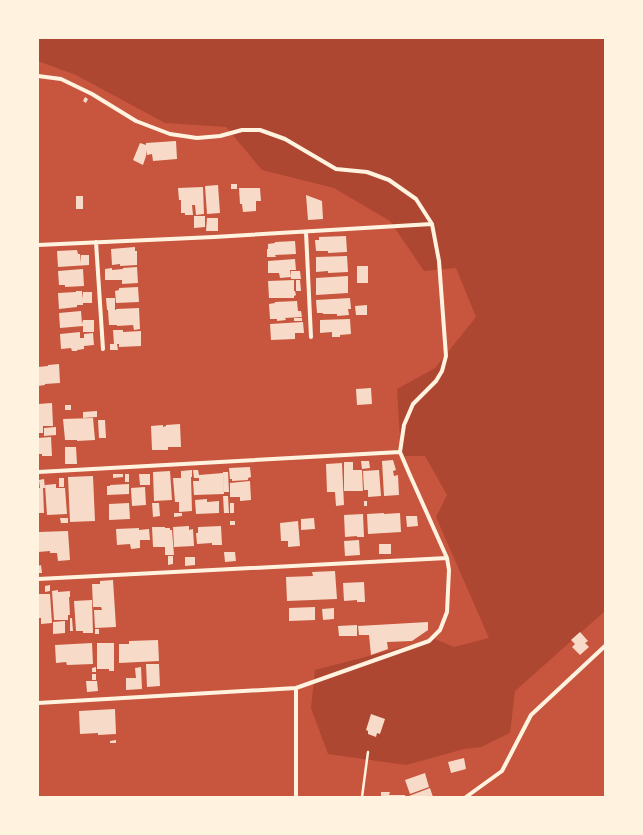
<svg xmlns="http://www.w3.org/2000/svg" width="643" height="835" viewBox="0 0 643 835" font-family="Bitter,serif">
<rect width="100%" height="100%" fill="#c8553d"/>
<!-- green -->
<path fill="#ae4732" d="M38,38h567v573l-90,80 -5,42 -29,14 -17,2 -58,16 -78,-11 -17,-46 4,-38 120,-31 19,8 35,-9 -53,-121 11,-22 -22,-39h-24l-4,-67 38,-21 41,-51 -20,-49 -32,3 -34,-50 -56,-33 -72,-18 -36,-43 -61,-4 -89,-48 -38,-14z"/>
<!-- building -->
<path fill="#f7dbc8" d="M85,97l3,2 -2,4 -3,-2z
M176,141l1,18 -24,2 -1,-7 -5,1v-5l-1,6 -3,9 -10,-5 7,-17 6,2v-2z
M231,184h6v5h-6z
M218,185l2,28 -13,1 -2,-28z
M203,187l1,27 -8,1 -1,-10h-3l1,10h-8v-2h-4v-13h-2l-1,-12z
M239,188h21l1,13h-5v10l-13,1 -1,-8h-2z
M306,195l16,6 1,18 -15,1z
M76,196h7v13h-7z
M194,216h11v11l-11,1z
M207,218h11v13h-12z
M346,236l1,16 -19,1v-2h-12l-1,-11h4v-3z
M295,241l1,13 -21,1 1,2h-9v-8h1v-5l7,-1v-1z
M135,247v4h2v14l-17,1v-2l-8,1 -1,-16z
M77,250l1,4h2l1,9v-8h8v10l-31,2 -1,-16z
M347,256l1,16 -20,1v-2l-12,1v-15z
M295,259l1,11h-6l1,7 -11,1 -1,-5h-11v-12z
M357,266h11v17h-11z
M137,267l1,16 -16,1v-4h-17v-11l7,-1v2l11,-1v-1z
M83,269l1,17 -19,1v-2h-6l-1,-14z
M291,271h9l1,8h-10z
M348,276v17l-32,2v-17z
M294,280v11h1l1,4 -2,1v2h-25l-1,-17z
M296,280h4l1,11h-5z
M138,287l1,15 -23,1 -1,-12 4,-1v-2z
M76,291h6v8l1,-7h9v11h-9v2h-6v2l-18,2 -1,-16 18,-1z
M106,298h9v12h1v-1l23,-1 1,21 -6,1 -1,-5 -16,1v-1h-8l-1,-15h-1z
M350,298l1,11h-3l1,6 -12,1v-2h-14v-1h-6l-1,-13z
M297,301l1,10h3l1,6 -17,1 1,2 -9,1v-2h-7l-1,-15 6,-1v-1z
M367,305v10h-11l-1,-9z
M81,311l1,13 1,-4h11v12h-11v-6l-23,2 -1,-15z
M294,318h8v3h-8z
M350,319l1,15 -11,1v2h-8v-5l-12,1v-13z
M303,322l1,11h-9v6l-24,1 -1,-16z
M113,330h10v2l18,-1v15l-22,1v-3h-2l1,6h-8v-6h4z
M80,332v6h4v-4l9,-1 1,12 -10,1v3l-7,1v1h-5l-1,-3 -10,1 -1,-15z
M59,364l1,19 -15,1v1l-7,1v-19l10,-1v-1z
M371,388l1,16 -15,1 -1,-16z
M52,403l1,23h-10v7h-5v-29z
M65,405h6v5h-6z
M97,411v6l-14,1v-6z
M93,418l2,22 -18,1v-1h-12l-2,-21z
M98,420h7l1,18h-7z
M180,424l1,23h-13v3h-16l-1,-24 12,-1v2l3,-1v-1z
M56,427v8l-12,1v-8z
M51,437l1,19h-10v-2h-4v-16z
M65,447h11l1,17h-12z
M393,460l3,10 -3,1 1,5 4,-1 1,20 -15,1 -2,-35z
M361,461h8l1,7 -8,1z
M344,462h9v8h9l1,21h-19z
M342,463l2,42 -8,1 -1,-14h-8l-1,-28z
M250,467l1,10 -3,1v2l-16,1v-2h-2l-1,-11z
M192,470v7h-1l1,34 -13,1v-10h-4l-2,-24h8v-7z
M193,470h5l1,5 24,-2 1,21 -30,1 -1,-14h6v-3h-5z
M379,470l2,26 -13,1v-7h-4l-1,-19z
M170,471l2,29 -18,1 -1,-29z
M223,472h5l1,20h-5z
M113,474h10v3l-10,1z
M125,474h4v8h-4z
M139,474h11v11h-10z
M93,476l2,45 -25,1 -2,-45z
M59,478h5v9h-5z
M44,479l1,9h-2l1,25h-6v-25h2l-1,-8z
M250,481l1,19 -11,1v-4h-10v-14z
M56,484v4h9l2,26 -20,1 -2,-30z
M129,484v10l-22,1v-9h3v-1z
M145,487l1,18 -14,1 -1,-18z
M223,496h5l1,17h-5z
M207,499v3l12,-1v12l-23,1 -1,-14z
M364,501h3v5h-3z
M129,503l1,16 -21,1v-16z
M152,503h7l1,13 -7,1z
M230,503h4v10h-4z
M174,513h8v3l-8,1z
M384,513v1l16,-1 1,19 -33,2 -1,-20z
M363,514l1,23h-7v-1l-12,1 -1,-22z
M406,516h11l1,10 -11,1z
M60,518h8v5h-7z
M314,518l1,11 -14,1v-11z
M230,521h5v4h-5z
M298,521l2,25 -12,1v-6h-7l-1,-18z
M189,526v4l4,-1 1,17 -20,1 -1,-20z
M221,526l1,19h-10v-2l-15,1 -1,-11h2v-6z
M152,527h13v1h5v2h2l2,25h-9v-8h-12z
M139,528v2l10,-1 1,11h-10v8l-9,1 -1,-5 -13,1 -1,-16z
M68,531l2,29 -12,1 -1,-8h-7v-2l-12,1v-20z
M359,540l1,15 -15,1 -1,-15z
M379,544h12v10h-12z
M224,552h11l1,9 -11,1z
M168,556h5v8l-5,1z
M185,557h10v8l-10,1z
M41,565l1,8h-4v-7z
M335,571l2,28 -50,2 -1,-24 27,-1 -1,-4z
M113,580l3,47 -21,1 -1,-18h8l-1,-3h-8l-1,-23h8v-3z
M364,582l1,20h-8v-2l-13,1 -1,-18z
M50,585v6l-5,1v-6z
M58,590v2l12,-1v6h-1l1,18h-2v5h-14l-2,-29z
M38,594h12l2,29 -11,1v-6h-3z
M92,600l1,33h-10v-2h-7l-2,-30z
M315,607v13l-26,1v-13z
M334,608v11l-11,1 -1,-11z
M70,618h2l1,13h-3z
M65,621v12l-12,1v-12z
M428,622v8l-16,11 -25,1 1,7 -17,6 -2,-20h-10l-1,-9z
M357,625v11h-18l-1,-10z
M95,629h4v5h-4z
M580,632l8,9 -3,2 4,4 -9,8 -8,-8 3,-3 -4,-4z
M158,640l1,21 -40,2v-19h10v-3z
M92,643l1,21 -26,1 -1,-3 -10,1 -1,-18z
M97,643h17v28h-5v-2h-12z
M146,664h13l1,22 -13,1z
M96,667v5h-4v-4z
M141,667l1,22 -16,1v-12h10l-1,-10z
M92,674h4v6h-4z
M86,681h11l1,10 -11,1z
M115,709l1,25 -18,1v-2l-18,1 -1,-23z
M371,714l14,5 -5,15 -3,-1 -1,4 -8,-3v-3l-2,-1z
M116,740v3h-6v-2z
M464,758l2,11 -15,4 -3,-11z
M425,773l4,14 -19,7 -5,-14z
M430,788l3,9h-23l-1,-1z
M381,792h9l-1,3h16v2h-24z"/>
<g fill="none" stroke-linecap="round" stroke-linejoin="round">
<!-- path -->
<path stroke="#fff3e0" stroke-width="2.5" d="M362,797l6,-45"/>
<!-- minor -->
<path stroke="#fff3e0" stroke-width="4" d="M38,76l23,3 31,15 44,27 34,13 27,4 23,-2 22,-6h18l25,9 51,30 31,3 22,8 27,19 16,25 7,37 7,95 -4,15 -6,10 -23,23 -9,21 -4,27 9,21 38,85 2,12 -2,42 -7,18 -11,11 -133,47 -258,15
M306,232l5,105
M96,242l7,107
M38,245l176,-8 218,-13
M38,472l362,-20
M38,579l409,-21
M296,797v-109
M466,797l36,-26 29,-56 74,-69"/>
</g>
<!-- border -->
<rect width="643" height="835" fill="none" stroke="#fff3e0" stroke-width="78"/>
</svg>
